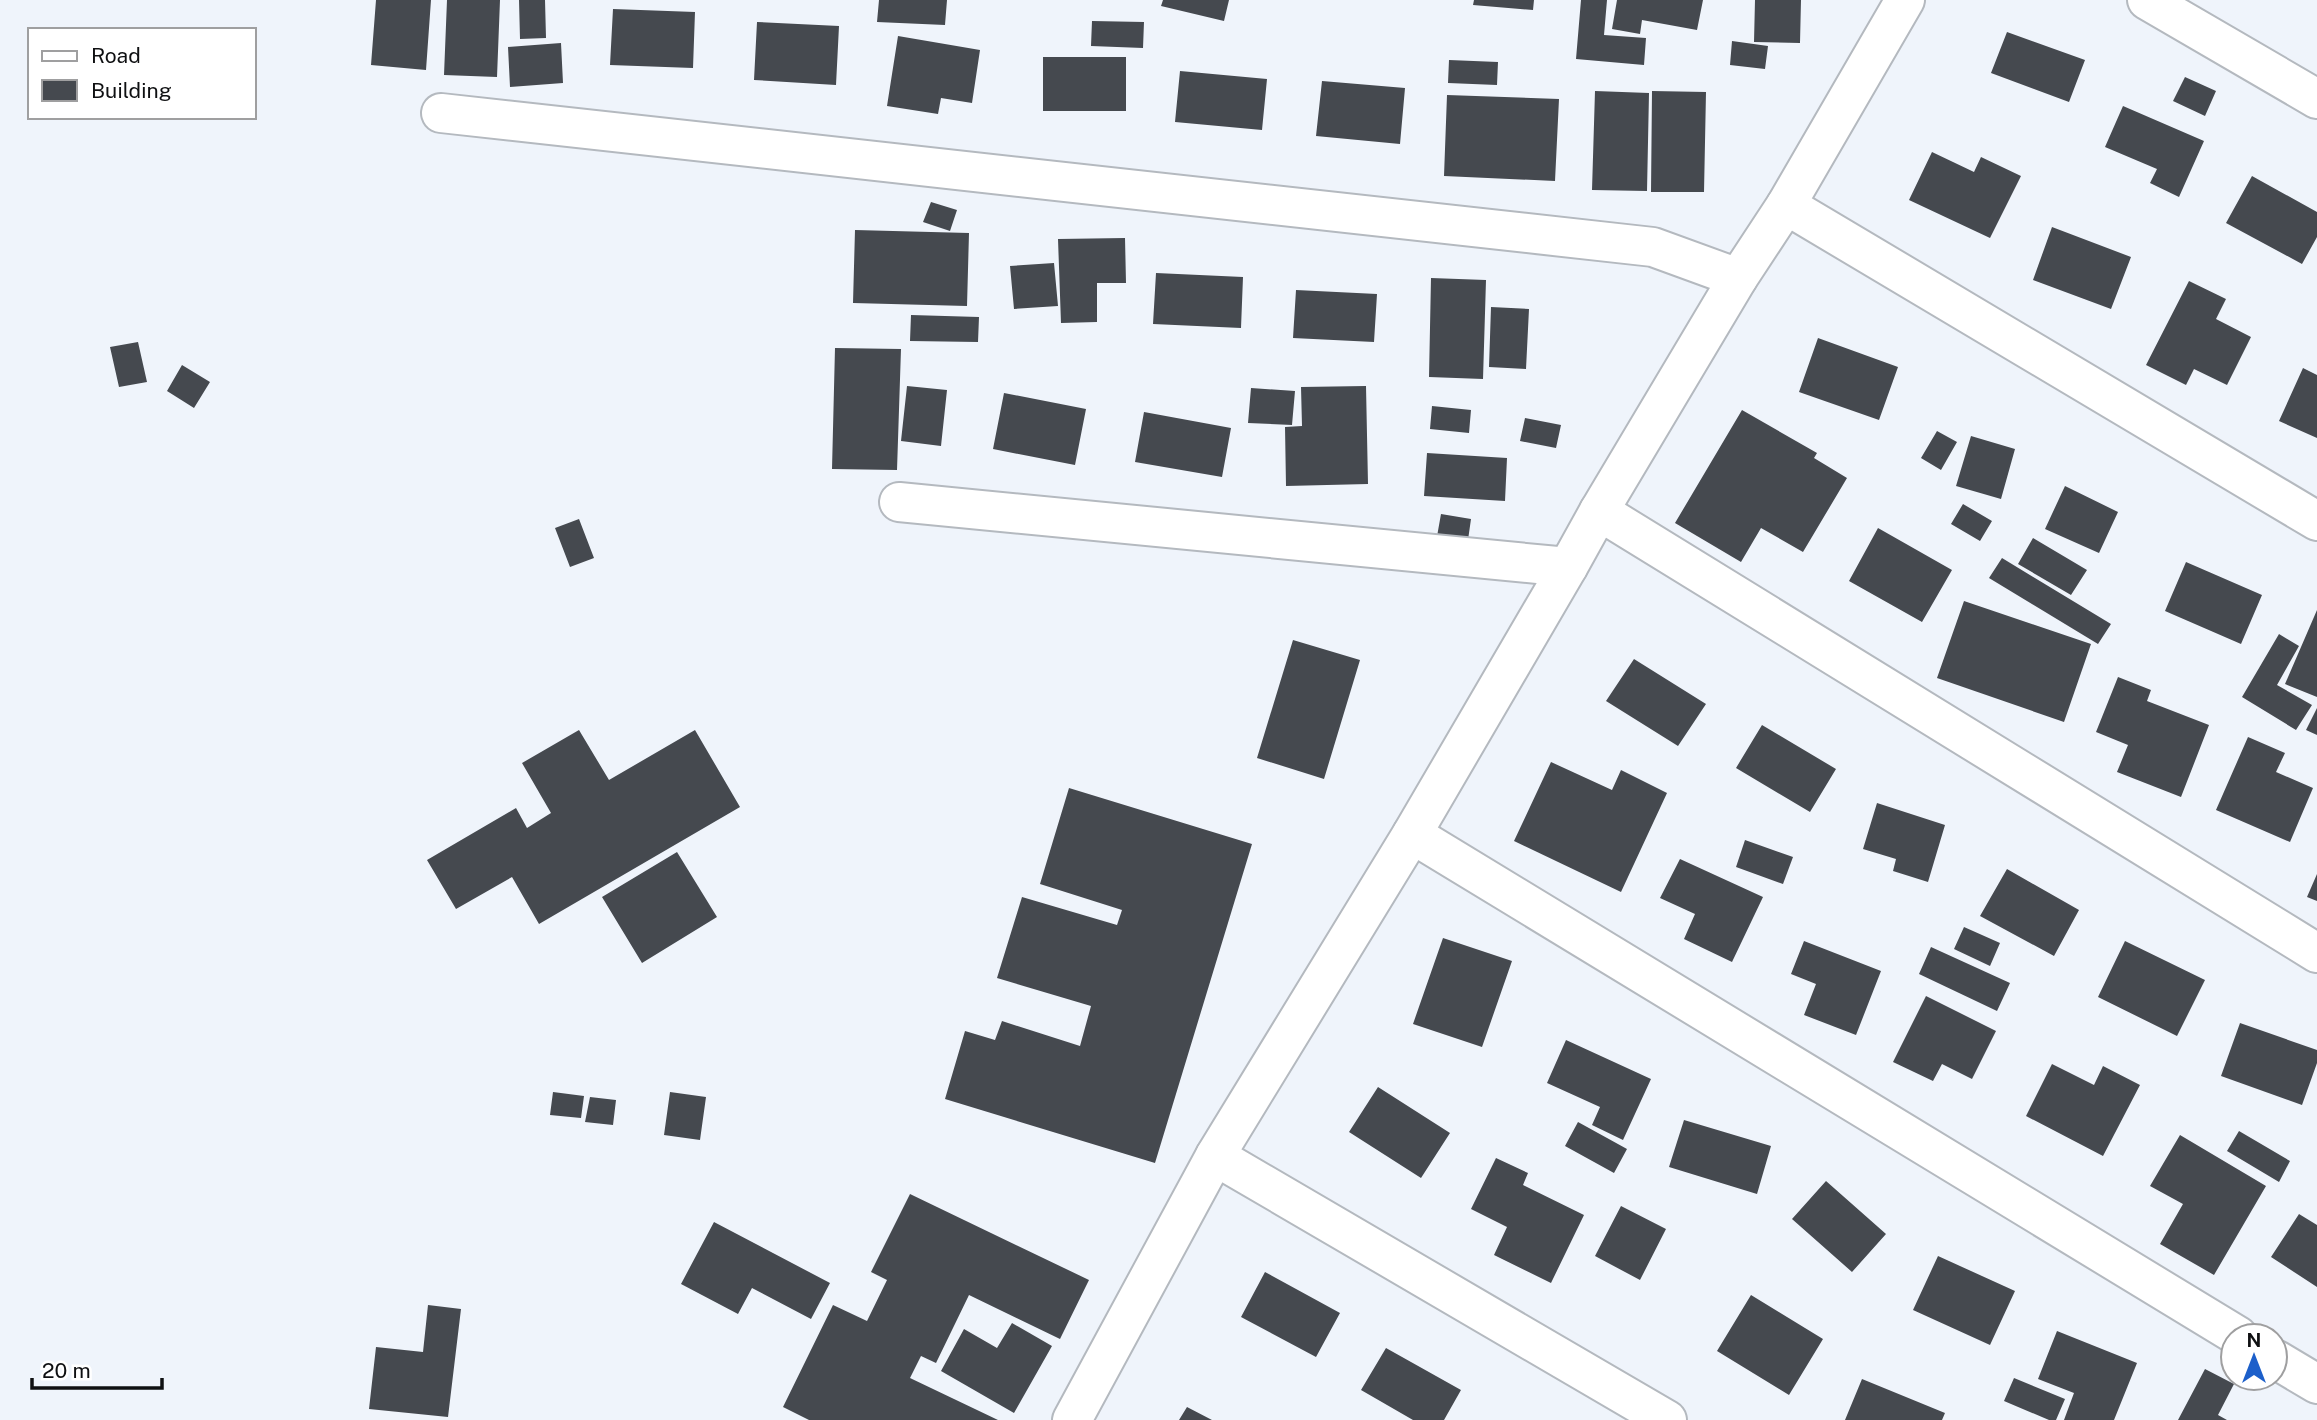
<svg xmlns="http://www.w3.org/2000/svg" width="2317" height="1420" viewBox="0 0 2317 1420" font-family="'Public Sans',sans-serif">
<rect width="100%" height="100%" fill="#eff4fb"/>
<!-- building -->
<path fill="#45494f" d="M376,0h55l-5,70 -55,-5z
M447,0h53l-3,77 -53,-2z
M519,0h26l1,38 -26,1z
M879,0h68l-2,25 -68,-3z
M1163,0h66l-5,21 -63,-15z
M1474,0h60l-1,10 -60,-5z
M1581,0h26l-3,35 42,3 -2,27 -68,-6z
M1617,0h86l-6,30 -55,-10 -2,14 -28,-5z
M1755,0h46l-1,43 -46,-1z
M613,9l82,3 -2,56 -83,-3z
M1092,21l52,1 -1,26 -52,-2z
M757,22l82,4 -3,59 -82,-5z
M2007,32l78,28 -16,42 -78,-29z
M898,36l82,14 -8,53 -31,-5 -3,16 -51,-8z
M1732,41l36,5 -3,23 -35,-4z
M561,43l2,40 -53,4 -2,-40z
M1043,57h83v54h-83z
M1449,60l49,2 -1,23 -49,-2z
M1180,71l87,8 -5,51 -87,-8z
M2185,77l31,14 -11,25 -32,-15z
M1322,81l83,7 -5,56 -84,-8z
M1595,91l54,2 -2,98 -55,-1z
M1652,91l54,1 -2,100h-53z
M1447,95l112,4 -4,82 -111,-5z
M2123,106l81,35 -25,56 -29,-14 7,-14 -52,-22z
M1932,152l42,20 7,-15 40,19 -31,62 -81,-38z
M2252,176l65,36v25l-15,27 -76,-41z
M931,202l26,8 -7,21 -27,-9z
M2052,227l79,30 -20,52 -78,-29z
M855,230l114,3 -2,73 -114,-3z
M1125,238l1,45h-29v39l-36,1 -3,-84z
M1054,263l4,43 -44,3 -4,-43z
M1156,273l87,4 -2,51 -88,-4z
M1431,278l55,2 -3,99 -54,-2z
M2189,281l37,18 -10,20 35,18 -24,48 -33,-16 -8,16 -40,-20z
M1296,290l81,4 -3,48 -81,-4z
M1491,307l38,2 -3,60 -37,-2z
M911,315l68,2 -1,25 -68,-1z
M1818,338l80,29 -19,53 -80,-28z
M138,342l9,40 -28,5 -9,-40z
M835,348l66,1 -4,121 -65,-1z
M182,365l28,17 -16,26 -27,-17z
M2303,368l14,7v63l-38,-17z
M907,386l40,4 -6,56 -40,-5z
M1366,386l2,98 -82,2 -1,-59 17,-1 -1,-39z
M1251,388l44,3 -3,34 -44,-2z
M1004,393l82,16 -11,56 -82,-16z
M1432,406l39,4 -2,23 -39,-4z
M1742,410l75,43 -3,5 33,20 -44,74 -42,-24 -20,34 -66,-39z
M1144,412l87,16 -9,49 -87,-15z
M1525,418l36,7 -5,23 -36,-7z
M1937,431l20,11 -16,28 -20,-12z
M1971,436l44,13 -14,50 -45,-13z
M1427,453l80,5 -2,43 -81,-5z
M2065,486l53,26 -19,41 -54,-24z
M1963,504l29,17 -12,20 -29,-17z
M1441,514l30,5 -4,28 -31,-5z
M579,519l15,39 -24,9 -15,-39z
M1878,528l74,42 -30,52 -73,-41z
M2033,538l54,32 -16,25 -53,-31z
M2002,558l109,66 -13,20 -109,-66z
M2186,562l76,33 -21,49 -76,-33z
M1964,601l127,43 -27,78 -127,-44z
M2317,610v87l-32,-13z
M2279,634l20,12 -22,39 35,20 -16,25 -54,-33z
M1293,640l67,20 -36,119 -67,-21z
M1634,659l72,45 -28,42 -72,-45z
M2118,677l33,13 -4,11 62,24 -28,72 -64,-25 11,-27 -32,-13z
M2317,708v27l-11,-5z
M1762,725l74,44 -26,43 -74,-44z
M579,730l30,50 86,-50 45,77 -201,117 -27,-47 -56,32 -29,-49 89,-52 11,20 24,-15 -29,-50z
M2248,737l37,16 -9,19 37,16 -23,54 -74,-32z
M1551,762l61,28 9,-20 46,23 -46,99 -107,-51z
M1069,788l183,56 -97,319 -210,-64 20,-68 30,9 7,-19 78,25 11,-40 -94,-28 25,-81 95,28 5,-15 -82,-26z
M1877,803l68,22 -17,57 -35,-11 3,-12 -33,-10z
M1745,840l48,17 -10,27 -47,-17z
M677,852l40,65 -75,46 -40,-66z
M1680,859l83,38 -31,65 -48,-23 11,-25 -35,-16z
M2007,869l72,41 -25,46 -74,-40z
M2317,874v27l-10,-4z
M1964,927l36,16 -10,23 -36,-17z
M1443,938l69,23 -30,86 -69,-23z
M1804,941l77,30 -25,64 -52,-20 12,-31 -25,-10z
M2125,941l80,39 -28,56 -79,-39z
M1931,947l79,36 -13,28 -78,-37z
M1926,996l70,35 -24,48 -30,-15 -9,17 -40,-19z
M2240,1023l77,27v13l-15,42 -81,-29z
M1566,1040l85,39 -28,61 -31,-15 8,-18 -53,-24z
M2052,1064l42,21 9,-19 37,19 -37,71 -77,-40z
M1378,1087l72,46 -29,45 -72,-46z
M553,1092l31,4 -3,22 -31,-3z
M670,1092l36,5 -6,43 -36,-5z
M590,1097l26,3 -3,25 -28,-3z
M1684,1120l87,26 -14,48 -88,-27z
M1578,1122l49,27 -13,24 -49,-27z
M2239,1131l51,30 -11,21 -52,-31z
M2180,1135l86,51 -52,89 -54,-31 23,-40 -33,-18z
M1496,1158l32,15 -5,12 61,30 -33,68 -57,-28 13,-28 -36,-18z
M1826,1181l60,53 -34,38 -60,-53z
M910,1194l179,86 -29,59 -91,-44 -33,68 -15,-7 -11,22 88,42h-189l-26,-13 50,-102 34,16 20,-41 -16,-8z
M1621,1206l45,23 -26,51 -45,-24z
M2299,1214l18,11v62l-46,-30z
M714,1222l116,61 -19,36 -59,-31 -14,26 -57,-30z
M1938,1256l77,35 -25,54 -77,-35z
M1265,1272l75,41 -24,44 -75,-40z
M1751,1295l72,44 -34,56 -72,-44z
M428,1305l33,4 -13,108 -79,-8 7,-62 47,5z
M1012,1323l40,23 -38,67 -73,-42 23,-42 33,19z
M2057,1331l80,32 -23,57h-50l10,-27 -36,-14z
M1386,1348l75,42 -17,30h-31l-52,-30z
M2205,1369l29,15 -16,31 9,5h-49z
M2014,1378l51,21 -9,21h-7l-45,-19z
M1862,1379l83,34 -3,7h-97z
M1187,1407l25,13h-33z"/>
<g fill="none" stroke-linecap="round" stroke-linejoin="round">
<!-- street casing -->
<g stroke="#b4b9bf" stroke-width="42">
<path id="street" d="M2147,0l170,99
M441,113l1212,134 85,31
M1786,205l531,316
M899,502l669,65
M1599,511l718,442
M1412,834l826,502
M1215,1156l452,264
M2275,1359l42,25"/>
</g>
<!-- secondary casing -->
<g stroke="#b4b9bf" stroke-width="42">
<path id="secondary" d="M1072,1420l143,-264 197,-322 156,-267 31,-56 139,-233 48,-73 119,-205"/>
</g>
<!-- street -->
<use href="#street" stroke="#fff" stroke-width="38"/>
<!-- secondary -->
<use href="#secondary" stroke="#fff" stroke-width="38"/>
</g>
<!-- legend -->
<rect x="28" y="28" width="228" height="91" fill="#ffffff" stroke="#9f9fa0" stroke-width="2"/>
<rect x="42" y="51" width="35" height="10" fill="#ffffff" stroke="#9f9fa0" stroke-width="2"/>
<text x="91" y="63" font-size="21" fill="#0f1012">Road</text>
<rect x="42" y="80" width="35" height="21" fill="#45494f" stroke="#9f9fa0" stroke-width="2"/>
<text x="91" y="98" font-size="21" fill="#0f1012">Building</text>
<!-- north arrow -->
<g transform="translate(2254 1357)"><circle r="33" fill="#ffffff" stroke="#9f9fa0" stroke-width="2"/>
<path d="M0-5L12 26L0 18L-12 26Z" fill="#1c5fca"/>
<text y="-10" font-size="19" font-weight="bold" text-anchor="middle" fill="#0f1012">N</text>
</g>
<!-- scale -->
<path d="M32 1378v10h130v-10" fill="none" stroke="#0f1012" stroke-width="3.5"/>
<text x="42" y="1378" font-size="21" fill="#0f1012" stroke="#ffffff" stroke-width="5" paint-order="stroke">20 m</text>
</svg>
